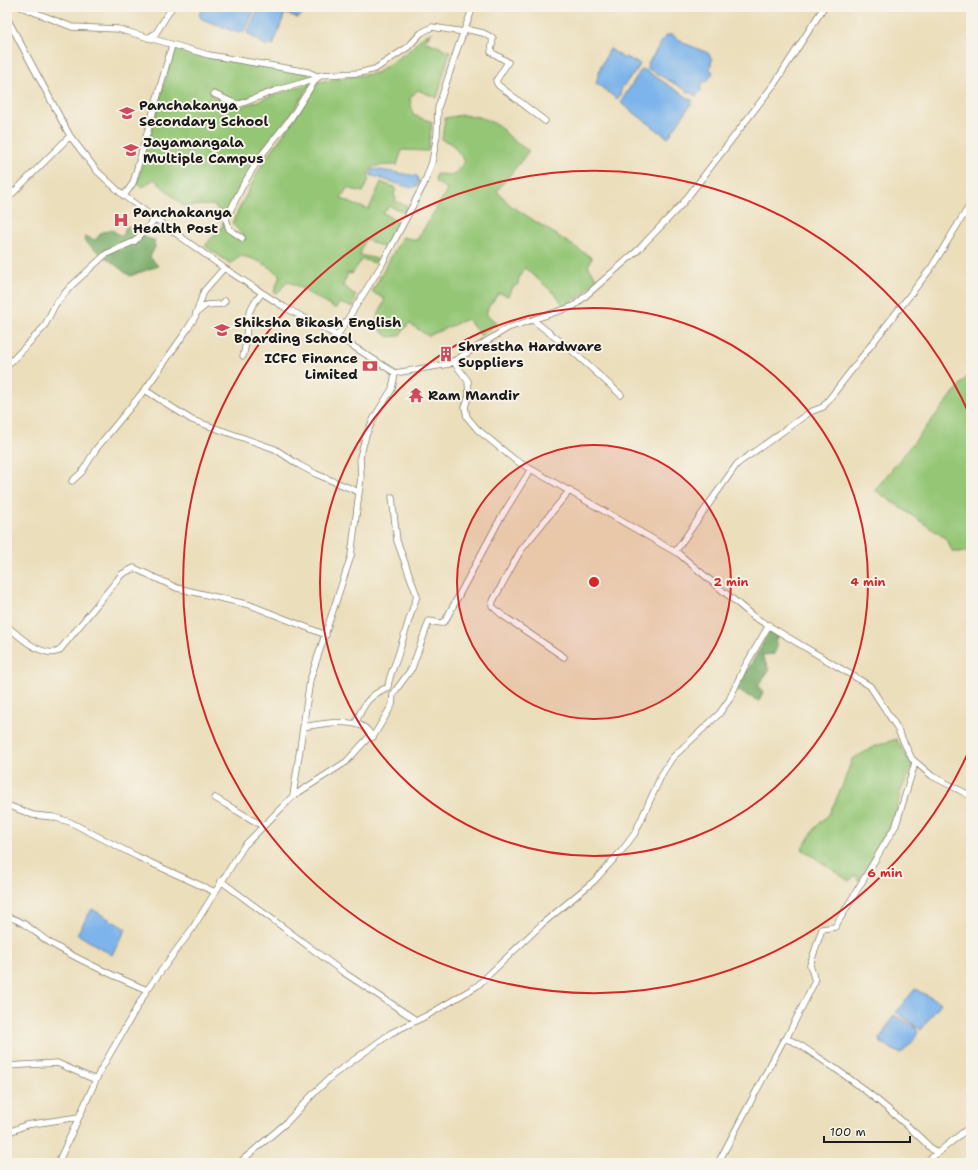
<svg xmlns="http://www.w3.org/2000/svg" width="978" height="1170" viewBox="0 0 978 1170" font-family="'Shantell Sans',sans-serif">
<rect width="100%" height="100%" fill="#f7f3e8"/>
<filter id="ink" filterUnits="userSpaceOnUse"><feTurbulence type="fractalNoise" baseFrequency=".025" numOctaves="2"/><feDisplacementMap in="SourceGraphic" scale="8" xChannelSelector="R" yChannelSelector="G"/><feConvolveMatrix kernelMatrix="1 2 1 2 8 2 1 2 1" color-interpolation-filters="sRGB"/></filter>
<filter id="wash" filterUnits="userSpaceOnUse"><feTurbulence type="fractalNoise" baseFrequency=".012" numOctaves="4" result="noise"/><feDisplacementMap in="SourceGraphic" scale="16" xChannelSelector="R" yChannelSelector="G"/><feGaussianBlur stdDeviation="0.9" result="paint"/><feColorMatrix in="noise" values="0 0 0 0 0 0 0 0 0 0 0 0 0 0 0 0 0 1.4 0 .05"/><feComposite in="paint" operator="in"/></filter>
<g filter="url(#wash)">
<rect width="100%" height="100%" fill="#ebdebb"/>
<!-- green -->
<path fill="#94c676" stroke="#587149" d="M433,32l-9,9 26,10 -13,47 -19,-8 -8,8 3,17 19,7 -4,29 -26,-1 -5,15 -23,1 -6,8 1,6 -6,12 -16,-4 -6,10 14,7 14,4 12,-27 15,6 -2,7 2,3 -1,3 12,5 -2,6 -16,-6 -6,7 15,9 -15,25 -18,-8 -5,16 17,4 -2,4 -13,-4 -10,15 -4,-1 -5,12 13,11 -3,11 -14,-4 -3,6 -48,-28 -11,13 -3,-2 6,-16c-11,-11 -25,-18 -40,-20l-9,8 -26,-18 18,-21 1,-10 -11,-10 -30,1 -29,-27 -11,8 -6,-3 37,-136 31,9 102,16 8,4 -77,25 -24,-10 -4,2 25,15 77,-27 -22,34 -31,39 -34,62 2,14 14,11 5,-3 -14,-16 30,-59 29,-40 27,-42 58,-9 31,-21 15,-15z
M462,115l17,2 19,8 17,17 14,9 -32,40 13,14 82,53 -4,8 9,13 -16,17 -17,10 -8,-11 -31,-27 -6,9 -1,7 -7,5 -3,7 -9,-3 -10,13 -3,8 11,9 -16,13 -14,-17 -39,17 -19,-13 -10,13 -10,1 -15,-12 11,-26 -13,-7 30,-55 15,3 31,-51 -13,-7 1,-8 18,1 11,-14 -14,-18 -9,-3 3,-22z
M971,372v180h-18l-8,-14 -70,-48z
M896,739l17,27 -12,24 -6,28 -19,36 -17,27 -3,-6 -7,6 -47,-32 13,-21 14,-14 13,-27 10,-28 24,-13z"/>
<!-- forest -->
<path fill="#77ab67" stroke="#4a6442" d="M126,226l12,3 8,9 8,2 1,7 -5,10 8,9 -28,10 -46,-35 1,-5 10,4 8,-9 3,1 5,-3 10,7 3,-2z
M770,631l9,6 -4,2 2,8 -3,7 -12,1 7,15 -11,16 5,6 -4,9 -23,-11z"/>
<!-- water -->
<path fill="#7bb4eb" stroke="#4c6884" d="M203,7h53l-11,24 -7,2 -36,-14 -3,-4z
M259,7h28l-14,39 -8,-1 -18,-12z
M288,7h17l-2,7 -5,4 -12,-4z
M666,35h6l14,9 22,9 4,6 -2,10 3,3 -6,10 -3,-1 -3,6v4l-5,5 -49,-28v-3z
M610,49l11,7 2,3 2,-2 15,7c-4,11 -21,21 -20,32l-3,3 -21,-16 5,-17z
M641,70h4l48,31 -25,37 -46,-34v-4z
M374,169l43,7 2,6 -2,4 -6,2 -41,-13z
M92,909l34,20 -14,26 -35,-21z
M915,989l26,14 -20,27 -25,-18z
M894,1015l21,12 3,5 -4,8 -13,14 -20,-11 -1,-4z"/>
</g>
<g filter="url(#ink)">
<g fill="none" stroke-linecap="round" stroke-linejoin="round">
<!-- minor casing -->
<g stroke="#847d6c" stroke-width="7">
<path id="minor" d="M21,7l51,20 46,2 91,26 99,17 11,5
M466,7l7,2
M7,18l63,118 27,35 27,25 100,72 60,39 45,24 66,42
M465,29l18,4 10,5 -2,14 17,10 -12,19 2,4 47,36
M148,38l8,-5 16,-26
M214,94l20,9 6,1 34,-13 42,-12
M124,196l9,-13 39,-138
M7,199l63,-63
M242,238l-13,-9 -3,-10 17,-34 17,-28 31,-39 25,-39 5,-4 38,-2 16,-4 33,-22 13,-14 11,-6 32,5
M196,313l10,-8 16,-1 3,-3
M533,320l37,29 51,46
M337,336l44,-70 43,-82 8,-22 5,-27 1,-27 20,-61 15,-40
M243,356c5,-16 2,-24 5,-38 1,-10 8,-17 14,-25
M453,361l15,20 1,14 -4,12 2,10 10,12 38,31 164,94 75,63 116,69 26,40 16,33 20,17 39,20
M7,366l37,-39 11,-22 15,-18 36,-33 29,-13 21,-23
M395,373l54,-9 59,-36 66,-22 63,-55 46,-48 92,-120 49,-76
M145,390l47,30 83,29 24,16 17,9 43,18
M72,481l10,-9 14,-23 51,-62 40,-57 8,-13 9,-26 20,-23
M675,552l62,-88 73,-52 13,-5 108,-139 40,-65
M7,626c13,11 35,32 52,25l63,-77 12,-6 43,20 73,17 76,30
M564,657l-62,-42 -10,-9 1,-5 28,-51 49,-60
M355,724c9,-20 13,-28 33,-37 1,-13 8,-23 11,-35 6,-19 11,-37 18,-56l-20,-55 -5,-44
M303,727c18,-3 42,-8 59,-1 5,2 8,8 11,11
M293,796l53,-34 22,-24 5,-1 19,-32 1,-11 19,-26 17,-47 12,2 4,-2 55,-102 31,-50
M215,798l48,28
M7,805l26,10 20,2 17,5 68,35 77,35
M221,881l122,91 73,48
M7,917c17,3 30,18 45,27 30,18 62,32 95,46
M786,1039l29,-58 -5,-16 12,-36 13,-2 61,-102 19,-62
M7,1066l50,-3 39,17
M7,1133l19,-8 53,-8
M58,1163l42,-92 47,-81 45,-61 52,-83 49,-50 17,-116 41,-124 10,-79 -1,-20 6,-22 9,-19 17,-27 3,-16
M239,1163l47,-40 30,-32 17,-16 58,-42 37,-18 49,-29 65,-62 52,-43 30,-33 11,-15 27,-59 10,-16 47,-44 10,-14 15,-32 25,-43
M718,1163l65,-122 3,-2c11,2 22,12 32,18 43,28 82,60 118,96
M925,1163l46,-37"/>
</g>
<!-- minor -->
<use href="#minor" stroke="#fff" stroke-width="5.5"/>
</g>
</g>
<!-- distance rings -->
<circle cx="594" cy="582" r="137" fill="#d62828" fill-opacity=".12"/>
<g fill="none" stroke="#d62828" stroke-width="2">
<circle cx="594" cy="582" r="137"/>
<circle cx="594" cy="582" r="274"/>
<path d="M971 746A411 411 0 1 1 971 418"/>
</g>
<!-- icons -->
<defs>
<g id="school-bare" transform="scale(1.2)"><path d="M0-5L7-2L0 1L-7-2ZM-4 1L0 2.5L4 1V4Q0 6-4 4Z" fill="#d1495b" stroke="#f7f3e8" stroke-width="2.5" paint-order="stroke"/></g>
<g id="hospital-bare" transform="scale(1.2)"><path d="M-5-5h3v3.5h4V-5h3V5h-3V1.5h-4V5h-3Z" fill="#d1495b" stroke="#f7f3e8" stroke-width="2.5" paint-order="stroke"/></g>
<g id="building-bare" transform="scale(1.2)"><path d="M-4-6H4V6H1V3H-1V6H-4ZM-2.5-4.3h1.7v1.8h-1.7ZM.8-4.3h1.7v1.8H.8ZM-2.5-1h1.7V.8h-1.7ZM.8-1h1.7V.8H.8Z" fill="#d1495b" stroke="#f7f3e8" stroke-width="2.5" paint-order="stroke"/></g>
<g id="bank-bare" transform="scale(1.2)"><path d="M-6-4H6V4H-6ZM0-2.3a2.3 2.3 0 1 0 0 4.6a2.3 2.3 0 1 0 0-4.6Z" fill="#d1495b" stroke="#f7f3e8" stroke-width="2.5" paint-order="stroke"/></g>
<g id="temple-bare" transform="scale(1.2)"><path d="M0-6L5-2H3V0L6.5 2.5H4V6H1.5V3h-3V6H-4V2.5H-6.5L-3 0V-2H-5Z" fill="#d1495b" stroke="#f7f3e8" stroke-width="2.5" paint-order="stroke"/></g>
</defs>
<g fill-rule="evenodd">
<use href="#school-bare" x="127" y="113"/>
<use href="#school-bare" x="131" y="150"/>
<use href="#hospital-bare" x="121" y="220"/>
<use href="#school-bare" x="222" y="330"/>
<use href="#building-bare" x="446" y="354"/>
<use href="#bank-bare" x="370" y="366"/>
<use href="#temple-bare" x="416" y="395"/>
</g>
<g text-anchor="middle" stroke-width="4" stroke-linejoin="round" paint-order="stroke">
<!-- poi labels -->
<g font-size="14" font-weight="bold" fill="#1c1c1c" stroke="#f7f3e8" text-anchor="start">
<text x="139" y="110">Panchakanya<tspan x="139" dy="16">Secondary School</tspan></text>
<text x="143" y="147">Jayamangala<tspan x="143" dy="16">Multiple Campus</tspan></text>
<text x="133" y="217">Panchakanya<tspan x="133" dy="16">Health Post</tspan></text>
<text x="234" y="327">Shiksha Bikash English<tspan x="234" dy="16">Boarding School</tspan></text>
<text x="458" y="351">Shrestha Hardware<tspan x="458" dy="16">Suppliers</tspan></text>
<text x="358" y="363" text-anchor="end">ICFC Finance<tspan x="358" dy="16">Limited</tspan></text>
<text x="428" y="400">Ram Mandir</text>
</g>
</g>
<circle cx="594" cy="582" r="6" fill="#d62828" stroke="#f7f3e8" stroke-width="2"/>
<g font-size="12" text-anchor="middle" font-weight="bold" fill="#d62828" stroke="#f7f3e8" stroke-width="4" stroke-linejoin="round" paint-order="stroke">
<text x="731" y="586">2 min</text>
<text x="868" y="586">4 min</text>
<text x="885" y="877">6 min</text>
</g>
<!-- margin -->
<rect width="978" height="1170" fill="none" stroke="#f7f3e8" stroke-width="24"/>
<!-- scale -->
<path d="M824 1136v6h86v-6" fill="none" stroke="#1c1c1c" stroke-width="2"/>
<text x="830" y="1136" font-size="12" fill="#1c1c1c" stroke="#f7f3e8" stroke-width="3" paint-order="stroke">100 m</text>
</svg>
